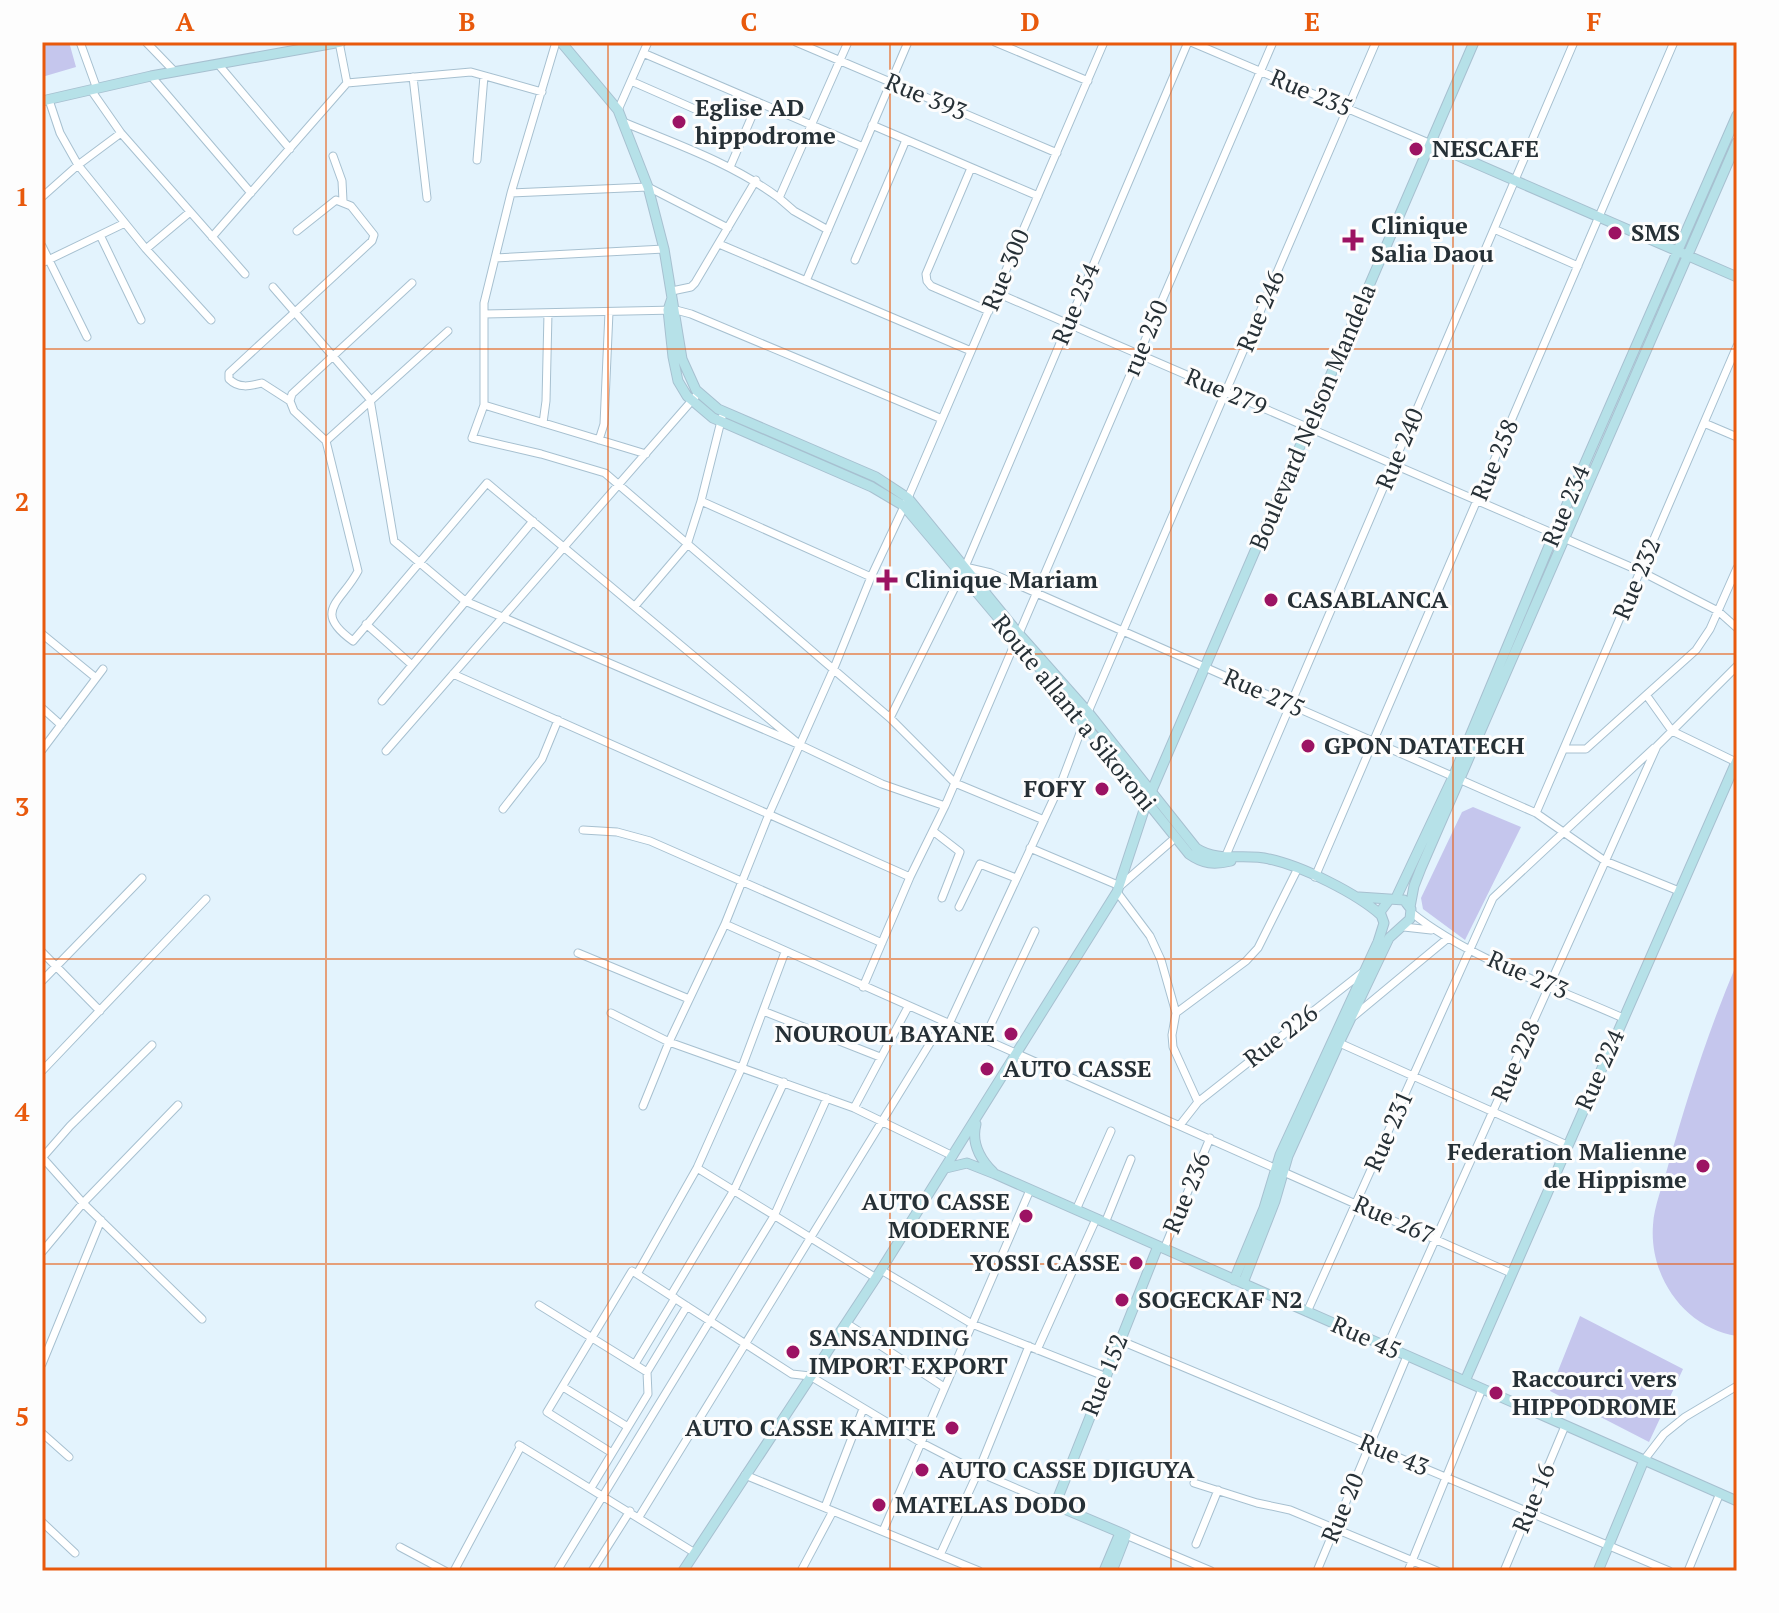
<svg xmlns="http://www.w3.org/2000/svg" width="1779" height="1613" viewBox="0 0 1779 1613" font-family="'PT Serif',serif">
<rect width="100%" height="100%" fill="#e3f3fd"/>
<!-- green -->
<path fill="#c5c6ed" d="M42,42h27l7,25 -34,10z
M1473,807l48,20 -56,113 -42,-31 -2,-11 41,-86z
M1737,963v373c-52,-8 -88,-59 -84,-111 1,-19 10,-40 15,-59 19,-69 41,-137 69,-203z
M1580,1316l103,53 -34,73 -99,-51z"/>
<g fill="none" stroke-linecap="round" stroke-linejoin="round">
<!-- street casing -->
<g stroke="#a7c0d0" stroke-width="9">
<path id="street" d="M80,42l17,47
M146,42l29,30
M339,42l8,41
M556,42l-45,151 -27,110v102l-12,33 69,16 64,19 285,245 65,65 89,37
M796,42l261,111
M995,42l93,39
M1191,42l240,102
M643,53l220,94
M218,64l72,85
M151,76l100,117
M413,77l14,121
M631,81l66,29
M91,90l30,43 124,141
M49,100l11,33 18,32 68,84 65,71
M618,110l30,-68
M623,122c53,22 109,41 156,76
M872,125l166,71
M333,156l9,25 1,20
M477,160l7,-84
M730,167l28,-65
M971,168l-45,106 1,7 4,5 58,25
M511,193l137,-6 80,41
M42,197l36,-32 43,-32
M1494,229l84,37
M828,230l-34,-19 -15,-13 69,-156
M100,235l41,85
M212,237l135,-154 124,-11 71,20
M719,244l252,107
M42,246l45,91
M146,249l44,-37
M495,258l169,-9
M855,260l51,-120
M42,263l83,-40
M806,281l102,-239
M273,287l97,112 24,142 71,60 335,144 82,39 63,22
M672,291l19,-4 4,-4 61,-103
M997,293l643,278 78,40 19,17
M484,314l192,-4 15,4 251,105
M448,331l-122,110 32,130c-16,31 -47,40 -5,70l134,-158 313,262
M290,401l-28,-18c-12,3 -23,6 -33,-4v-6l143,-132 2,-6 -23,-29 -15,-6 -39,31
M484,405l162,49
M543,423l3,-22 2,-88
M1704,423l33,14
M599,440l5,-16 5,-112
M326,441l-32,-30 -4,-10 2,-7 120,-111
M701,501l170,76
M965,567l26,6 545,240 69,48 74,30
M635,606l52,-61 14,-44 21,-84
M366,624l46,41
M42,634l54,44
M453,674l457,203
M1647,696l25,35 64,31
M382,701l151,-180
M42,708l19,17
M890,718l75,-151 223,-525
M1564,749h22l110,-99 14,-21 27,-61
M42,750l61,-81
M386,751l309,-354
M503,809l39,-50 16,-39
M1536,813l201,-467
M583,830l34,2 33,9 232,102
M933,831l27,21 -18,46
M1030,848l90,38 55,-48
M1224,860l350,-818
M1315,877l359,-835
M1117,892l33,44 11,24 15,53 -4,22 1,12 25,55
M959,907l21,-43 36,14
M1412,913c56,45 144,75 211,105
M725,924l786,349
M1404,927l27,3
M42,952l58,59
M578,953l111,46
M42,981l100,-103
M863,987l47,-110 35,-71 328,-764
M763,1011l117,46
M611,1013l58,29 185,66 99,48
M1176,1013l70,-52 12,-13 39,-78
M1354,1016l94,-78
M949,1024l112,-241 27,-71 288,-670
M984,1039l51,-108
M1335,1041l232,104
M42,1071l164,-172
M178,1105l-95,98 119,116
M643,1106l26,-64 56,-118 44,-110 65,-146 37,-91 37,-79 196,-456
M854,1108l54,-101
M1180,1125l18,-23 165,-130
M42,1157l41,46 -41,49
M42,1158l28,-32 82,-81
M697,1168l179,110
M1076,1210l35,-79
M1105,1223l26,-64
M1164,1249l46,-111
M881,1270l91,54 132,52
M637,1274l155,100 18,2 110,66 58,30 77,33
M671,1295l63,-105 50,-108
M539,1305l108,67
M1307,1312l186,-414 161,-150
M846,1323l98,64
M1119,1340l550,231
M1387,1347l270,-601 80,-80
M1037,1350l59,-131
M42,1364l59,-144
M635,1364l40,-66
M563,1387l65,40
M42,1433l27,24
M519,1445l176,108
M612,1453l-65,-41 85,-141 5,3 60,-106 45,-101 43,-115
M1644,1460l20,-26 21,-17 52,-31
M745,1475l234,96
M1194,1483l63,20 33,7 147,61
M591,1488l57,-94 -1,-22 40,-66
M825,1507l38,-98
M639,1517l304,-495
M42,1522l33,31
M883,1531l147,-341
M1126,1535l85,36
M1196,1544l22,-54
M400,1547l45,24
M940,1555l38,-83 51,-126
M454,1571l67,-125
M557,1571l217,-355 53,-118
M592,1571l38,-60
M801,1571l32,-60
M1317,1571l90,-215
M1408,1571l74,-182
M1504,1571l61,-145
M1688,1571l32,-78"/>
</g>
<!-- secondary casing -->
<g stroke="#a7c0d0" stroke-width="11">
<path id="secondary" d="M561,42l57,68 30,77 16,62 18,110 14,31 22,19 158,68 32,21 111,136 69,78 108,136c23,15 49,5 73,11 33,7 87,34 112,56
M42,101l109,-25 190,-34
M1431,144l306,133
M672,298l-4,12 5,47 5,24 9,15 26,22 159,69 32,19 112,133 173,215c14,10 25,11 42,7
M1396,898l57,-121 101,-243 183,-419
M1410,907l4,-21 7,-18 316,-726
M976,1124c-5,19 4,35 17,48
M946,1168l21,-5 28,11 742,327
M1234,1280l30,-72 16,-53 98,-213 6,-19 -4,-11 9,-12
M1243,1283l32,-82 13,-45 51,-113 50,-105 21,-19 1,-10 -7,-9 -45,-3
M1465,1381l272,-621
M683,1571l198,-301 236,-378 29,-88 328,-762
M1104,1571l16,-38
M1112,1571l14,-36 -71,-30 103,-259
M1598,1571l46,-111"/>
</g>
<!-- street -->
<use href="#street" stroke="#fff" stroke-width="7"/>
<!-- secondary -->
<use href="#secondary" stroke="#b6e1e8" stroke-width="9"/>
</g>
<!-- grid -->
<path fill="none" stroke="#e8590c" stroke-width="2" stroke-opacity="0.55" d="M326,42v1529M608,42v1529M890,42v1529M1171,42v1529M1453,42v1529M42,349h1695M42,654h1695M42,959h1695M42,1264h1695"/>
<!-- markers -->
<g fill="#9c1363" stroke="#fdfdfd" stroke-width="3">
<circle cx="679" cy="122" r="8"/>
<circle cx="1416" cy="149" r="8"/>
<circle cx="1615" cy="233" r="8"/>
<path d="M1349 228h8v8h8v8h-8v8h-8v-8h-8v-8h8z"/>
<path d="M883 568h8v8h8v8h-8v8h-8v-8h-8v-8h8z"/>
<circle cx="1271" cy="600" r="8"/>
<circle cx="1308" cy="746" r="8"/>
<circle cx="1102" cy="789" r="8"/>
<circle cx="1011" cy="1034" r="8"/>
<circle cx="987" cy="1069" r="8"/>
<circle cx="1703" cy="1166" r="8"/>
<circle cx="1026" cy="1216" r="8"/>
<circle cx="1136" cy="1263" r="8"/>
<circle cx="1122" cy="1300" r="8"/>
<circle cx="793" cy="1352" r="8"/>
<circle cx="1496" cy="1393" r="8"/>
<circle cx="952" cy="1428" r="8"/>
<circle cx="922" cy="1470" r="8"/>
<circle cx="879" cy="1505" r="8"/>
</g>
<g text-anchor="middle" stroke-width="6" stroke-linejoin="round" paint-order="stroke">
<!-- street labels -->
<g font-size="24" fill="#263036" stroke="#fdfdfd">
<text transform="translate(1311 93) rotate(23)" y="8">Rue 235</text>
<text transform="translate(926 97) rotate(23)" y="8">Rue 393</text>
<text transform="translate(1006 270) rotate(-67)" y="8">Rue 300</text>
<text transform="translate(1076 304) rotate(-67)" y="8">Rue 254</text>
<text transform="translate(1261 311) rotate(-67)" y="8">Rue 246</text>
<text transform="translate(1146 338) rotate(-67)" y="8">rue 250</text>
<text transform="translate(1226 392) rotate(23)" y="8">Rue 279</text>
<text transform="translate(1313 417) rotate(-67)" y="8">Boulevard Nelson Mandela</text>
<text transform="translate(1400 449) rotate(-67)" y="8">Rue 240</text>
<text transform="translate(1495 460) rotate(-67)" y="8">Rue 258</text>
<text transform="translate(1566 506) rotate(-67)" y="8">Rue 234</text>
<text transform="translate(1637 579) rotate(-67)" y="8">Rue 232</text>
<text transform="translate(1264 693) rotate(24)" y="8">Rue 275</text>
<text transform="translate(1074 713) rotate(51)" y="8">Route allant a Sikoroni</text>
<text transform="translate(1528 975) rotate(24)" y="8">Rue 273</text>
<text transform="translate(1281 1036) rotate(-38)" y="8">Rue 226</text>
<text transform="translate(1516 1061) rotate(-66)" y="8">Rue 228</text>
<text transform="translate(1600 1070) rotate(-66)" y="8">Rue 224</text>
<text transform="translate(1389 1131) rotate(-66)" y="8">Rue 231</text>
<text transform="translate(1187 1193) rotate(-67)" y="8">Rue 236</text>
<text transform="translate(1394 1220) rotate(24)" y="8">Rue 267</text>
<text transform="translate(1366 1338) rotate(24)" y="8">Rue 45</text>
<text transform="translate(1105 1375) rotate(-68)" y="8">Rue 152</text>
<text transform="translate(1394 1455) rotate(23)" y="8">Rue 43</text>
<text transform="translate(1534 1498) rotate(-67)" y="8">Rue 16</text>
<text transform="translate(1343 1508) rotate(-67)" y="8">Rue 20</text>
</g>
<!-- poi labels -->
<g font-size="24" font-weight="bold" fill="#263036" stroke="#fdfdfd" text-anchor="start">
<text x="695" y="116">Eglise AD<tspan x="695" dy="28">hippodrome</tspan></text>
<text x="1432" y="157">NESCAFE</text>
<text x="1371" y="234">Clinique<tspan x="1371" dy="28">Salia Daou</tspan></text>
<text x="1631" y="241">SMS</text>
<text x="905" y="588">Clinique Mariam</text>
<text x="1287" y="608">CASABLANCA</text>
<text x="1324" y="754">GPON DATATECH</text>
<text x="1086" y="797" text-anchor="end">FOFY</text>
<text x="995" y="1042" text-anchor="end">NOUROUL BAYANE</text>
<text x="1003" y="1077">AUTO CASSE</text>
<text x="1687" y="1160" text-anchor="end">Federation Malienne<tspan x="1687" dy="28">de Hippisme</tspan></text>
<text x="1010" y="1210" text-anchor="end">AUTO CASSE<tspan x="1010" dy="28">MODERNE</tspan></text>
<text x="1120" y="1271" text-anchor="end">YOSSI CASSE</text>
<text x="1138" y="1308">SOGECKAF N2</text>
<text x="809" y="1346">SANSANDING<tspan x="809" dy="28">IMPORT EXPORT</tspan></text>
<text x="1512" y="1387">Raccourci vers<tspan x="1512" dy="28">HIPPODROME</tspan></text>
<text x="936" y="1436" text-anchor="end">AUTO CASSE KAMITE</text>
<text x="938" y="1478">AUTO CASSE DJIGUYA</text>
<text x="895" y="1513">MATELAS DODO</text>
</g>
</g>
<!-- border -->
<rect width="1779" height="1613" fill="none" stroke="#fdfdfd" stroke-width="88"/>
<rect x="44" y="44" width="1691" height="1525" fill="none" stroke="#e8590c" stroke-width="3"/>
<g font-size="26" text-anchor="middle" font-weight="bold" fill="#e8590c">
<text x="185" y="31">A</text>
<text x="467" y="31">B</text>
<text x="749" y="31">C</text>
<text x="1030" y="31">D</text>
<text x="1312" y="31">E</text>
<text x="1594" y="31">F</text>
<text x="22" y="206">1</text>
<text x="22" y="511">2</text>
<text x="22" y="816">3</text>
<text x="22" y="1121">4</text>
<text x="22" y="1426">5</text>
</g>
</svg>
